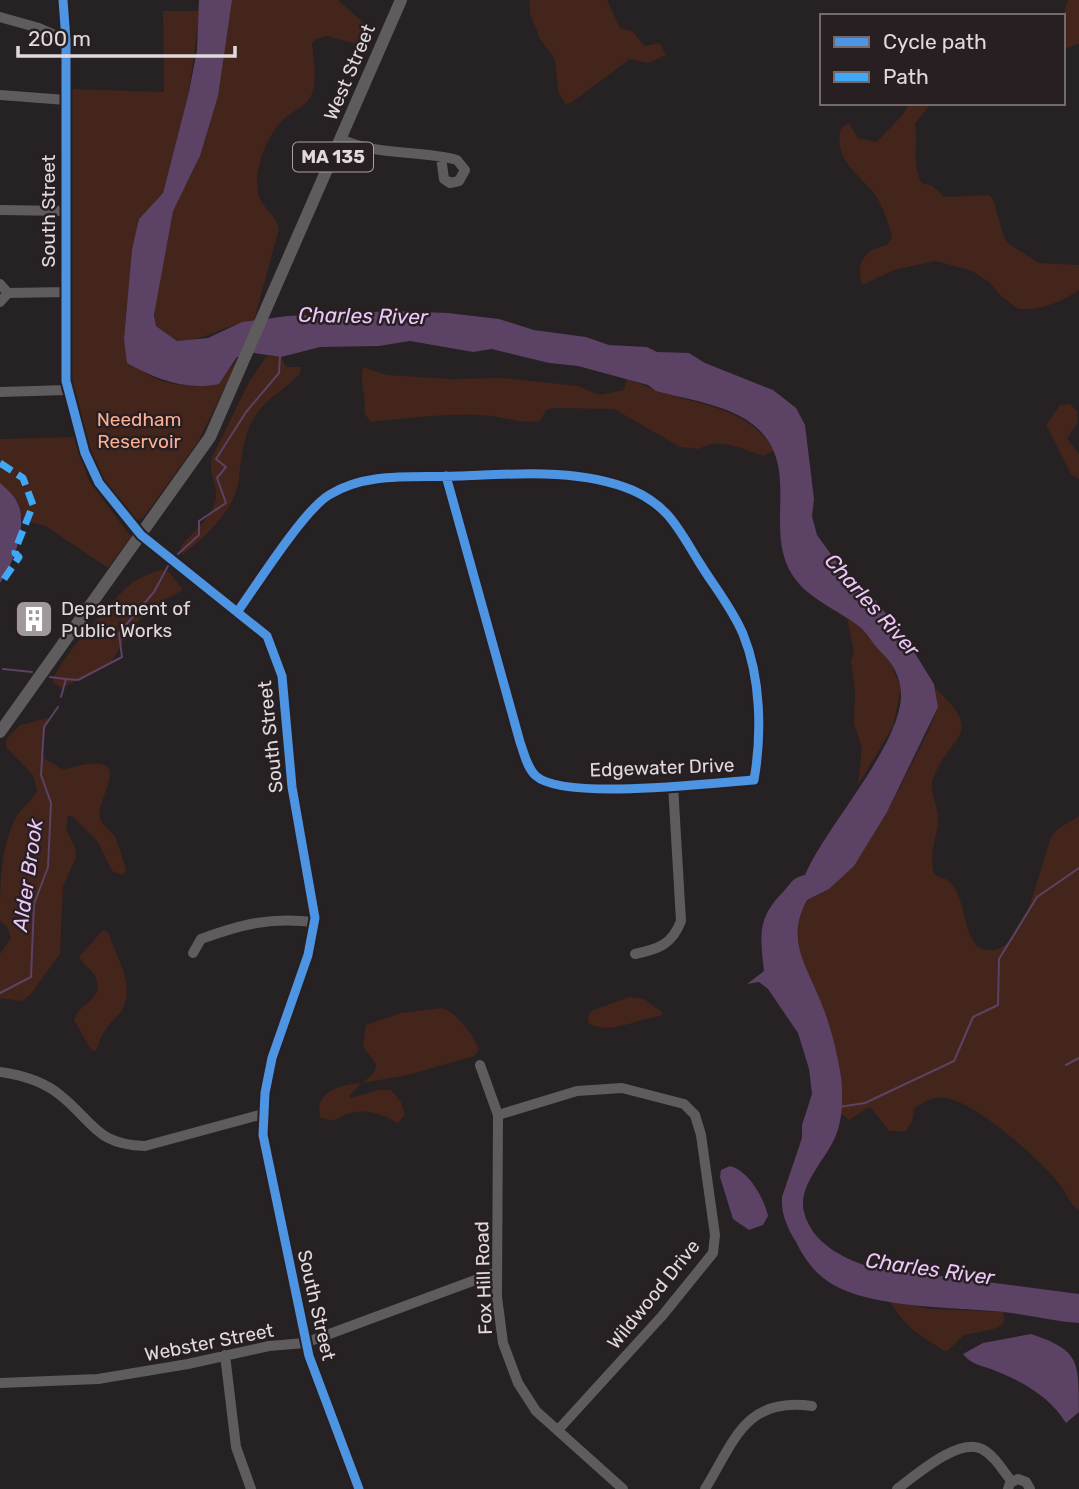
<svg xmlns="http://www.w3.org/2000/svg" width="1079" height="1489" viewBox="0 0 1079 1489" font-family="Rubik,sans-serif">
<rect width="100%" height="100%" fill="#262123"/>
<!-- green -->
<path fill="#43251b" d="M232,0h106l28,25 5,8 -2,7 -7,6 -35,-10 -11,3 -4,5c2,16 6,39 -2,54 -5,8 -17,13 -25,20 -18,16 -31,50 -27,74 2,15 18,22 21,37l-25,92c-31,3 -43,19 -77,20l-21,-15c-6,-28 7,-89 17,-116 8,-20 22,-37 28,-58 16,-50 23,-100 31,-152z
M529,0h78l13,28 12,3 13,15 15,-3 6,12 -18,8 -18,-4 -59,44 -6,1 -7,-13 -3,-32 -15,-20 -10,-25z
M1068,0h11v44l-16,5v-33z
M163,11h37l-11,81 -26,101 -24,26 -7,30 -8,90 8,27c8,2 13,7 20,11 20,9 46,11 67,6l22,-28 -43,87 -55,76 -5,2 -5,-2 -29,-36 -18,-35 -14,-61 -1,-297 93,3z
M909,103h22l-16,21c4,20 -4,41 7,59l11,3 11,11 45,-2 4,4 11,38 5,7 30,19 40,2v25c-17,12 -40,21 -61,19l-17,-13 -12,-14 -17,-11 -36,-10 -42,9 -32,15c-7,-24 3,-35 25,-40l5,-8c-3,-13 -10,-33 -17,-42 -17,-23 -42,-34 -34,-67l8,-5 9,15 19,4c10,-13 27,-24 32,-39z
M267,356l14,1 5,10h15l-1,6c-12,15 -32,24 -43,40 -14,19 -15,44 -18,66 -4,32 -34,58 -57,76l-1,-9c11,-14 36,-32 35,-51 0,-15 -8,-22 -4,-38l38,-77z
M363,367l24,8 64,4 53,-1 74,8 21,9 25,-5 3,-11c14,4 26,11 40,15 42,13 83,16 107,56l-10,6c-20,-6 -46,-20 -65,-7l-19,-2 -66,-38 -61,-1 -7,2 -6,11c-18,3 -32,-3 -49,-5 -39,-4 -82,2 -121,6l-6,-10c3,-15 -5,-29 -1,-45z
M1070,404l7,7 1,12 -11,15 12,16v25l-8,-5 -25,-49 14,-20z
M74,437l14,42 43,58 -23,31 -61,-41 -25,-8 -4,-17 -18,-19v-44z
M162,570l7,2 14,18 -31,16 -21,23 -21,35 -48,24 -9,-5c-1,-16 63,-88 79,-100 9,-6 19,-11 30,-13z
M847,618l19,14 23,26 12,30 -8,39 -35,58 4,-37 -8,-24 1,-33 -4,-30 3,-10z
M935,688c53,48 13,47 -2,91 -4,12 4,25 5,37 1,21 -10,33 -4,58 5,4 10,3 15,7 18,18 12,48 29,66 47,23 61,-85 74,-111 5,-9 18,-14 27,-20v394c-11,-6 -11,-16 -19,-25 -19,-25 -86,-85 -116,-87 -11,-1 -22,4 -30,11l-2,13 -6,9h-17l-18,-23h-4l-18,12 -8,-6c0,-34 -6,-64 -15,-96 -12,-44 -44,-72 -19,-118l22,-11 7,-7 51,-70 41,-80 10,-25z
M48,718l-6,28 2,12 19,12c82,-25 30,29 37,49 3,8 10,10 14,16 3,4 12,33 12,36l-3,4 -11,-4 -14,-29 -26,-26h-4l-2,13 9,18 1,10 -13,30 -3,67 -30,41 -9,6 -21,-3v-44l11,-16 -4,-11 -7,-6c0,-33 0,-74 16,-104 6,-9 15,-16 21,-26l-4,-16 -27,-28 1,-9 13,-13z
M103,930l5,2c7,23 32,59 10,83 -11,12 -17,19 -22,36l-5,-1 -17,-30c4,-17 30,-19 22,-41 -3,-10 -13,-13 -17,-22z
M629,997l15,2 19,14 -3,3c-21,2 -53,21 -72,6v-6l3,-5z
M442,1008c15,4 32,28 37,42l-5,6 -66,19 -45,8 12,-12 1,-7 -13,-17 3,-22 35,-12z
M361,1083l-12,13 2,2 27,-8h13l10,12 4,13 -7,8c-23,-13 -42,-17 -65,-2l-13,-4c-6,-26 20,-32 41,-34z
M889,1300l41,9 74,3v11l-10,6 -30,6 -18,17c-27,-18 -39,-22 -57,-52z"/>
<!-- water -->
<path fill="#5c4264" d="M199,0h33l-14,96 -18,60 -27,55 -19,104 2,11 21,15 31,-3 34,-16 45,-6 107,-5 54,2 51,6 35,11 52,7 23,8 38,2 10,5 32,1 16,10 68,27 23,18 9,17 9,74 -2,17 5,19 35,48 24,18 32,41 26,42 4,23 -51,105 -33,54 -25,23 -22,11c-20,37 -4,60 11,95 11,25 19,55 23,82 2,18 2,41 -5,58 -9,24 -39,50 -32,77 8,31 38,46 66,55l209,27v29c-25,-2 -50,-8 -75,-11 -47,-5 -140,-3 -178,-32 -14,-10 -23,-24 -30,-38 -9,-15 -15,-28 -14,-45l20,-59v-13l10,-31 -3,-25 -11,-36 -30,-44 -9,-7 -12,2 17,-13c-4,-37 -7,-53 20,-80 8,-9 8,-13 21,-16 22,-50 91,-124 96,-176 1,-19 -7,-35 -20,-47 -8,-7 -12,-17 -20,-24 -22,-18 -52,-28 -68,-52 -29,-44 5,-102 -30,-142 -25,-29 -72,-33 -107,-43l-8,-6 -70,-19 -29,-3 -57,-14 -19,3 -63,-11 -31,5 -59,1 -39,10 -27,-4 -17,4 -18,27c-34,7 -63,-5 -92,-21l-3,-24 8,-90 7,-30 24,-26 26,-101 8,-42z
M0,483c6,5 15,13 18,21 10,22 -5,60 -18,79z
M730,1166c19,5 34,32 38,50l-5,9 -14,5 -16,-11 -13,-42 1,-7z
M1031,1334c48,16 48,26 48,78l-13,11c-15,-25 -42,-41 -70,-52 -14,-6 -23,-5 -33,-17l20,-11z"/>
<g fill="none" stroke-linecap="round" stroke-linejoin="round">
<!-- stream -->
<path stroke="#5c4264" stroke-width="2" d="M178,554l21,-19v-14l27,-18 -9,-25 9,-11 -10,-8 30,-47 33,-39 1,-17
M3,669l29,3
M50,677l16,2
M61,697l5,-18 12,1 44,-23 -3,-24 35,-41 14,-26
M0,993l31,-16 3,-73 14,-37 3,-64 -10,-28 3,-48 14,-20
M1066,1065l13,-7
M839,1107l26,-4 89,-42 19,-44 25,-12 1,-46 38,-62 42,-29"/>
<!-- minor -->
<path stroke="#5e5c5d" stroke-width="10" d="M63,0l3,40v341l19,72 14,30 42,52 126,101 15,40 10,111 23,131 -7,37 -36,103 -7,35 -2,42 46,221 50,133
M0,17l39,11 27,12
M0,95l66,5
M341,139c35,17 78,11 116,21l8,10 -6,11 -9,2 -6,-4 -3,-22
M0,210l66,1
M0,284l8,9 -8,9
M8,293l58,-1
M0,392l67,-2
M238,611c20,-28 66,-101 91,-116 38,-24 87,-17 129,-19 56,-2 121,-8 174,14 37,16 47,40 67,72 14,23 33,46 44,72 18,44 19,100 11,146 -42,3 -190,21 -218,-4 -9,-8 -12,-23 -16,-34l-74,-266
M193,953l8,-14c41,-15 69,-22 113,-17
M635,954c23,-5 37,-9 46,-33l-8,-136
M480,1065l18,50 -1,182 6,46 15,40 18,28 87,78
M0,1072c22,3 43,9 60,23 34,27 36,50 85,51l118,-32
M498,1115l79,-24 45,-3 62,16 11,11 6,20 14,100 -2,18 -51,63 -104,114
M225,1355l11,92 15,42
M0,1383l98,-4 90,-15 81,-18 36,-3 192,-71
M705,1489c30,-49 40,-92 107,-83
M897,1489c19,-14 62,-52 85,-40 13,7 21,22 30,33
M1008,1489l2,-6 8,-4 8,3 4,7"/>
<!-- major -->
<path stroke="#5f5c5e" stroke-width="12" d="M0,732l210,-295 191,-437"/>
<!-- quiet -->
<path stroke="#3fa9f5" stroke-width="7" stroke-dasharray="14 7" stroke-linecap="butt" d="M0,463l23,15 10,27 -17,43 -1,5 4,4 -19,28"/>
<!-- cycleway casing -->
<g stroke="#281f22" stroke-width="13">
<path id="cycleway" d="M63,0l3,40v341l19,72 14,30 42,52 126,101 15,40 10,111 23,131 -7,37 -36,103 -7,35 -2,42 46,221 50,133
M238,611c20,-28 66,-101 91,-116 38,-24 87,-17 129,-19 56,-2 121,-8 174,14 37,16 47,40 67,72 14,23 33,46 44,72 18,44 19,100 11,146 -42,3 -190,21 -218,-4 -9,-8 -12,-23 -16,-34l-74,-266"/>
</g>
<!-- cycleway -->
<use href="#cycleway" stroke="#4d94e3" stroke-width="9"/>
</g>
<!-- icons -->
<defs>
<g id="building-square" transform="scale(2.0125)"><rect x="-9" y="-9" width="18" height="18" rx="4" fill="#9f999b" stroke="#281f22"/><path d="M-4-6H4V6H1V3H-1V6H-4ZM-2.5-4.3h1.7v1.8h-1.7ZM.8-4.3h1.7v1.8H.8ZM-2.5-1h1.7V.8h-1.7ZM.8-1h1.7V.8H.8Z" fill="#fff"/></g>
</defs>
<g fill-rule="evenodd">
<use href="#building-square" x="34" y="619"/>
</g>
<g text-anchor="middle" stroke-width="5" stroke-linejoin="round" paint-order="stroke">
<!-- shield labels -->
<rect fill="#281f22" stroke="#a9a2a4" stroke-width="2" x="293" y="142.5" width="80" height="29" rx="5"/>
<g font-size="18" font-weight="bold" fill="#e0dadc">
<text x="333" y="163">MA 135</text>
</g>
<!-- street labels -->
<g font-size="19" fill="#e0dadc" stroke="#281f22">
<text transform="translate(349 72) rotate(-67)" y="7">West Street</text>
<text transform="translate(48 211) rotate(-90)" y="7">South Street</text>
<text transform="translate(270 737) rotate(-96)" y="7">South Street</text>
<text transform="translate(662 767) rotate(-2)" y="7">Edgewater Drive</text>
<text transform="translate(483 1278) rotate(-92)" y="7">Fox Hill Road</text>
<text transform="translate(653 1294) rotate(-51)" y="7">Wildwood Drive</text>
<text transform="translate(317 1305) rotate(77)" y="7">South Street</text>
<text transform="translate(209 1342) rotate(-11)" y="7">Webster Street</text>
</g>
<!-- park labels -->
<g font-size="19" fill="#fdaf95" stroke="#281f22">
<text x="139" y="426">Needham<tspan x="139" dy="22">Reservoir</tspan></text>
</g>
<!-- poi labels -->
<g font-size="19" fill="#e0dadc" stroke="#281f22" text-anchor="start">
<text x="61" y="615">Department of<tspan x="61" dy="22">Public Works</tspan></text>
</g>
<!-- water labels -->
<g font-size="21" font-style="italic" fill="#ecc7f9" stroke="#281f22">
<text transform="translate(363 316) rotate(1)" y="7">Charles River</text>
<text transform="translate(872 605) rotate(48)" y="7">Charles River</text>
<text transform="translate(28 875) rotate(-82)" y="7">Alder Brook</text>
<text transform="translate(930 1269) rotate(8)" y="7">Charles River</text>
</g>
</g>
<!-- legend -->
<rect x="820" y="14" width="245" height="91" fill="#281f22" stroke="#726a6c" stroke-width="2"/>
<rect x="834" y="37" width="35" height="10" fill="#4d94e3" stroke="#726a6c" stroke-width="2"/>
<text x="883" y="49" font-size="21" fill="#e0dadc">Cycle path</text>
<rect x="834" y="72" width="35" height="10" fill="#3fa9f5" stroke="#726a6c" stroke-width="2"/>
<text x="883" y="84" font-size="21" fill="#e0dadc">Path</text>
<!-- scale -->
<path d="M18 46v10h217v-10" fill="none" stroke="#e0dadc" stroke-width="3.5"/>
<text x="28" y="46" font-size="21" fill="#e0dadc" stroke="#281f22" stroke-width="5" paint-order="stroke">200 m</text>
</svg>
